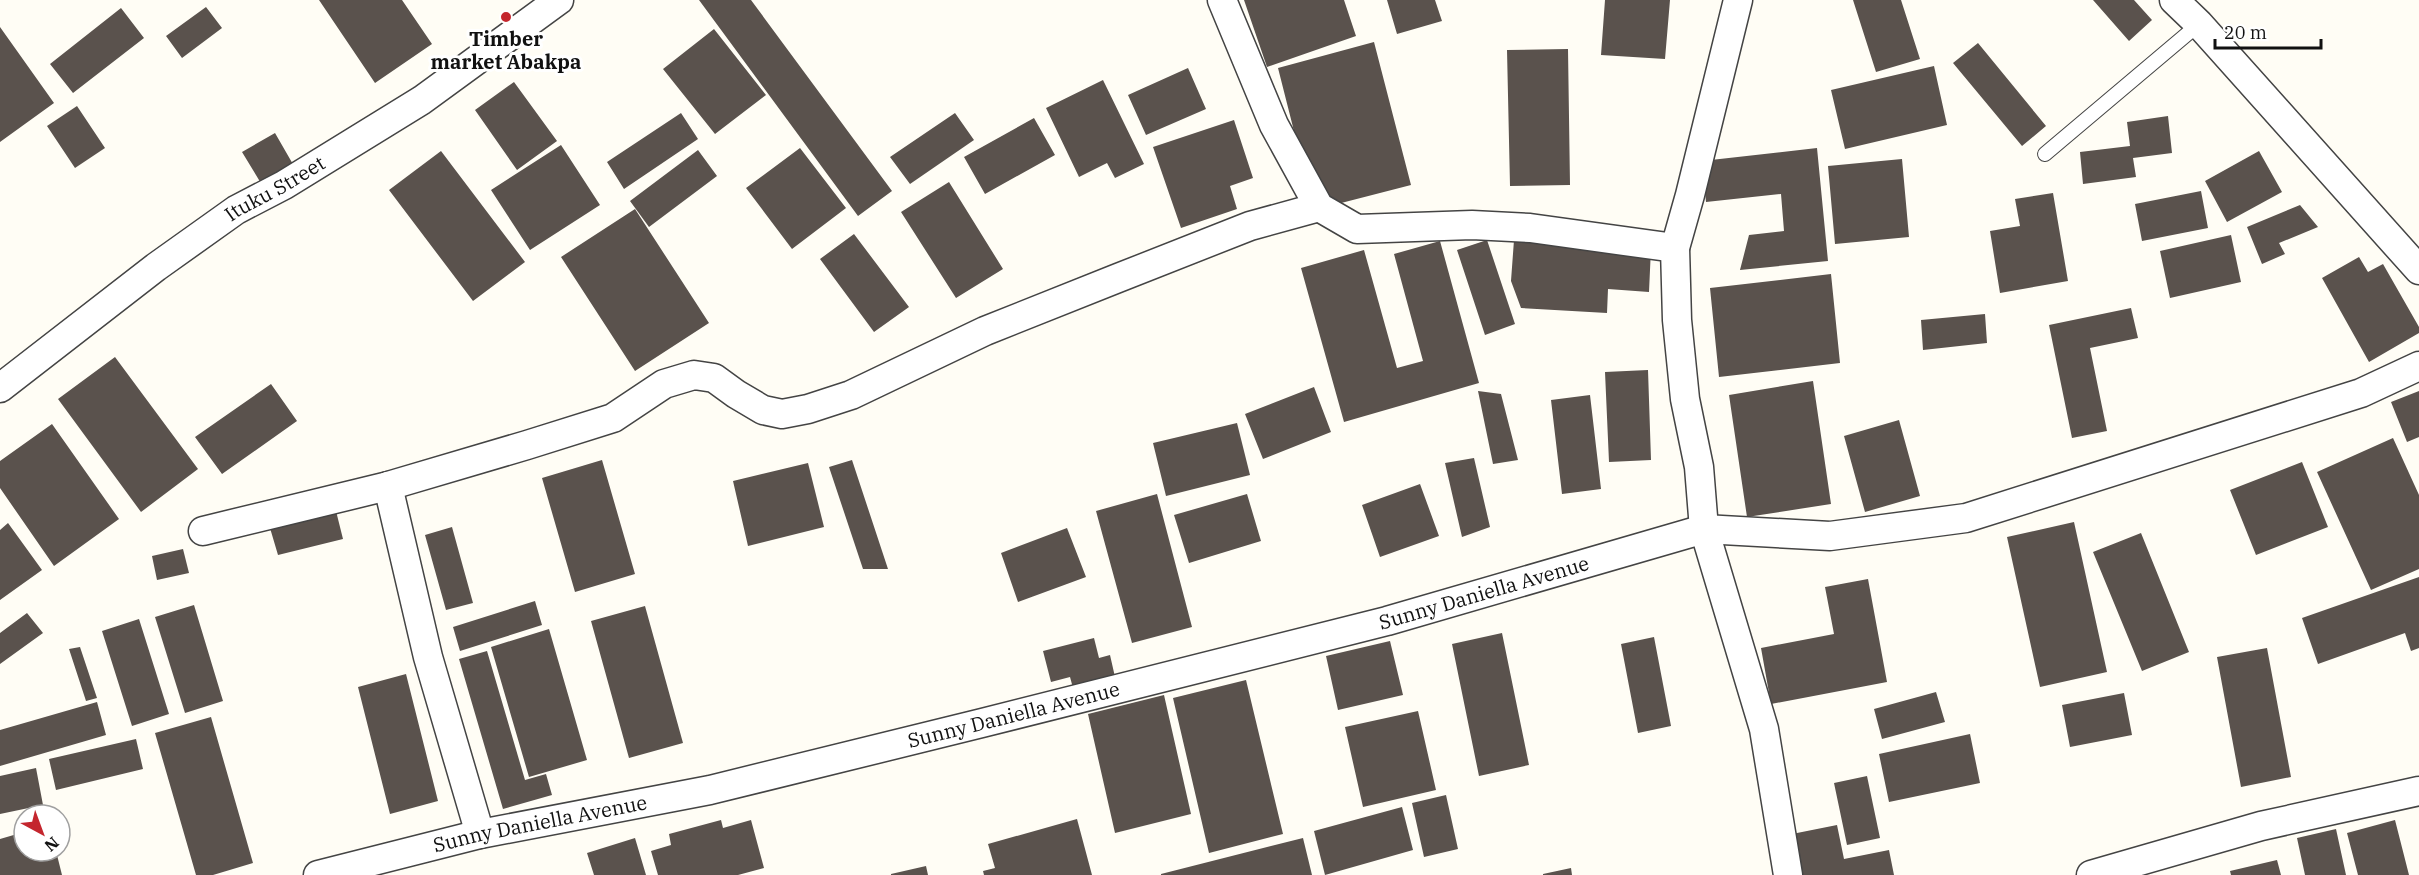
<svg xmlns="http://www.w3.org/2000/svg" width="2419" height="875" viewBox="0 0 2419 875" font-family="'IBM Plex Serif',serif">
<rect width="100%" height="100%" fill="#fffdf5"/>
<!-- building -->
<path fill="#5a524d" d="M319,0h83l30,44 -57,39z
M699,0h52l141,191 -34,25z
M1244,0h100l12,36 -89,31z
M1387,0h48l7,21 -45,13z
M1605,0h65l-5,59 -64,-4z
M1853,0h48l19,59 -44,13z
M2093,0h41l18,20 -23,21z
M206,7l16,21 -40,30 -16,-22z
M121,8l23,30 -71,55 -23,-29z
M0,27l54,76 -54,39z
M714,29l52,66 -51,39 -52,-65z
M1374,42l37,143 -97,25 -36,-142z
M1978,43l68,83 -24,20 -69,-83z
M1568,49l2,136 -60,1 -3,-136z
M1934,66l13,59 -102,24 -14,-59z
M1188,68l18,41 -60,26 -18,-40z
M1103,80l41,84 -29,14 -8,-15 -28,14 -33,-69z
M514,82l43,59 -40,29 -42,-60z
M77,106l28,42 -30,20 -28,-42z
M681,113l17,26 -74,50 -17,-27z
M955,113l19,27 -64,44 -20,-27z
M2168,116l4,37 -39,5 3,19 -53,7 -3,-32 50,-6 -3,-24z
M1034,118l21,37 -70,39 -21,-37z
M1234,120l19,58 -23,8 7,23 -56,19 -28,-81z
M275,133l19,33 -32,19 -20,-33z
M561,145l39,60 -70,45 -39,-60z
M800,148l46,60 -54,41 -46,-61z
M1817,148l11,113 -88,9 9,-35 35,-4 -3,-37 -75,8 -4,-41z
M698,150l19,26 -68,51 -19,-26z
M441,151l84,111 -52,39 -84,-111z
M2259,151l23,41 -55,30 -22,-41z
M1902,159l7,78 -74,7 -7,-78z
M949,182l54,87 -47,29 -55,-86z
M2201,191l7,37 -66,13 -7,-37z
M2053,193l15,88 -68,12 -10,-62 30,-5 -5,-27z
M2300,205l18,22 -39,16 6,11 -23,10 -15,-37z
M635,209l74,114 -74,48 -74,-114z
M854,234l55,73 -35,25 -54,-73z
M2231,235l10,47 -71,16 -10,-47z
M1487,240l28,84 -30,11 -28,-85z
M1514,240l137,8 -2,44 -41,-3 -1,24 -86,-5 -10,-27z
M1440,241l39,142 -135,39 -43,-154 63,-18 33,118 26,-7 -29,-107z
M2359,257l9,15 15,-8 36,63v6l-50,29 -47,-84z
M1831,274l9,89 -121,14 -9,-89z
M2131,308l7,30 -48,10 17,83 -35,7 -23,-113z
M1985,314l2,29 -64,7 -2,-30z
M115,357l83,112 -57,43 -83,-113z
M1648,370l3,90 -42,2 -4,-90z
M1813,381l18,123 -84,13 -18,-122z
M271,384l26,37 -75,53 -27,-37z
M1314,387l17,45 -68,27 -18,-45z
M1478,391l23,3 17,66 -25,4z
M2419,391v46l-12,5 -16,-40z
M1590,395l11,94 -39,5 -11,-94z
M1899,420l21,76 -55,16 -21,-76z
M1237,423l13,52 -84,21 -13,-53z
M52,424l67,95 -65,47 -54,-78v-27z
M2393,438l26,57v74l-48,21 -54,-118z
M1474,458l16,69 -28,10 -17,-74z
M602,460l33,114 -60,18 -33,-114z
M852,460l36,109h-25l-34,-102z
M2302,462l26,65 -72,28 -26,-65z
M808,463l16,64 -76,19 -15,-65z
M1420,484l19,52 -59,21 -18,-52z
M1157,494l35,133 -60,16 -36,-132z
M1247,494l14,47 -72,22 -15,-48z
M336,511l7,28 -65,16 -8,-27z
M2074,522l33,150 -67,15 -33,-150z
M8,523l34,47 -42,30v-70z
M452,527l21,76 -27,7 -21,-75z
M1067,528l19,49 -68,25 -17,-49z
M2141,533l48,119 -47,19 -49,-119z
M183,549l6,24 -32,7 -5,-24z
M2419,577v71l-8,3 -6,-18 -87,31 -16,-46z
M1868,579l19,103 -116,22 -10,-56 73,-14 -9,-47z
M535,601l7,24 -82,26 -7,-24z
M194,605l29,96 -38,12 -30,-96z
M645,606l38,137 -54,15 -38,-137z
M27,613l16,20 -43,31v-31z
M139,619l30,95 -37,12 -30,-95z
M549,629l38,131 -58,17 -38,-130z
M1502,633l27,132 -50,11 -27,-132z
M1654,637l17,89 -33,7 -17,-89z
M1094,638l5,20 11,-3 5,22 -42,11 -3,-11 -19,5 -8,-31z
M1390,641l13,54 -65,15 -12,-54z
M80,647l17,51 -11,3 -17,-52z
M2267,648l24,129 -50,10 -24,-130z
M487,651l38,129 21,-6 6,21 -49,14 -44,-150z
M406,674l32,127 -48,13 -32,-127z
M1246,680l37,154 -74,19 -36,-155z
M1936,692l9,30 -63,17 -8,-30z
M2124,693l8,42 -62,12 -8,-42z
M1164,695l27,119 -76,19 -27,-119z
M97,702l9,33 -106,31v-36z
M1418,711l18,79 -73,17 -18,-80z
M211,717l42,146 -40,12h-17l-41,-142z
M1970,734l10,49 -91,19 -10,-48z
M136,739l7,30 -87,21 -7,-31z
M36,768l7,37 -43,9v-38z
M1867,776l13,62 -33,7 -13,-62z
M1446,795l12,54 -34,8 -12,-54z
M1402,807l11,43 -88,25 -11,-44z
M1077,819l15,56h-108l-1,-4 12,-3 -7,-24z
M721,820l2,8 28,-8 13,48 -26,7h-80l-7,-24 20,-6 -2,-11z
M2395,820l14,55h-51l-11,-42z
M1837,825l7,34 45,-9 5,25h-94l-8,-41z
M2336,829l10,46h-41l-8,-37z
M24,832v19h32l6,24h-62v-36z
M635,838l11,37h-52l-7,-22z
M1303,838l9,37h-151v-1z
M2277,860l4,15h-50l-1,-4z
M926,866l2,9h-37v-1z
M1571,868l1,7h-29v-1z"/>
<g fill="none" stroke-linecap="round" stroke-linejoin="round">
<!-- lane casing -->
<g stroke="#444" stroke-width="16">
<path id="lane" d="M2045,154l154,-130"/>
</g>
<!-- street casing -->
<g stroke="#444" stroke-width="31">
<g id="street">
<path d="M1222,0l52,125 45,82 38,22 115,-4 58,3 145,20"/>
<path d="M1738,0l-48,195 -15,53 2,72 8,79 14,68 5,62 60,200 24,146"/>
<path d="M2174,0l25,24 220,246"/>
<path id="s1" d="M0,388l156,-121 80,-57 48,-25 138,-85 137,-100"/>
<path d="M388,486l40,171 52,177"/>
<path d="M203,531l185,-45 139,-41 86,-27 51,-34 30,-9 20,3 22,16 27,16 19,4 26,-5 43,-14 134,-64 133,-53 132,-52 69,-19"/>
<path id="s2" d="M318,875l162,-41 230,-44 272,-67 405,-102 317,-92 126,7 136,-18 395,-125 58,-27"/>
<path d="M2091,875l170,-49 158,-35"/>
</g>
</g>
<!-- lane -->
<use href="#lane" stroke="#fff" stroke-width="14"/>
<!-- street -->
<use href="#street" stroke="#fff" stroke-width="28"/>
</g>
<!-- markers -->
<circle fill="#c4262e" stroke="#fff" stroke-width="2" cx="506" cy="17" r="6"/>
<g text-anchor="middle" stroke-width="6" stroke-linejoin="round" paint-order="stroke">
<!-- poi labels -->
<g font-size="20" font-weight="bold" fill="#111" stroke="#fff">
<text x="506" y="46">Timber<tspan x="506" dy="23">market Abakpa</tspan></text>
</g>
<!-- street labels -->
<g font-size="20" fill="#111" stroke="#fff">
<text dy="7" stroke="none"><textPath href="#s1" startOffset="340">Ituku Street</textPath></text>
<text dy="7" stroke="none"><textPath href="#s2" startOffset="1200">Sunny Daniella Avenue</textPath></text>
<text dy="7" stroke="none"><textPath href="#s2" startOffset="714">Sunny Daniella Avenue</textPath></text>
<text dy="7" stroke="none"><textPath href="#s2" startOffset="228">Sunny Daniella Avenue</textPath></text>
</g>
</g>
<!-- north arrow -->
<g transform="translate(42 833) rotate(139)"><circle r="28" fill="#ffffff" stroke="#a0a0a0" stroke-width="1.5"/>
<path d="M0-4.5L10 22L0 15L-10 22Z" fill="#c4262e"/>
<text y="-9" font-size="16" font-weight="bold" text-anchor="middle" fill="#111111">N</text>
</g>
<!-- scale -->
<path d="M2215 39v9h106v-9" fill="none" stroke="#111111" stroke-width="3"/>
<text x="2224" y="39" font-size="18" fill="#111111" stroke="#ffffff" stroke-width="4.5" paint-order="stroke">20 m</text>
</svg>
